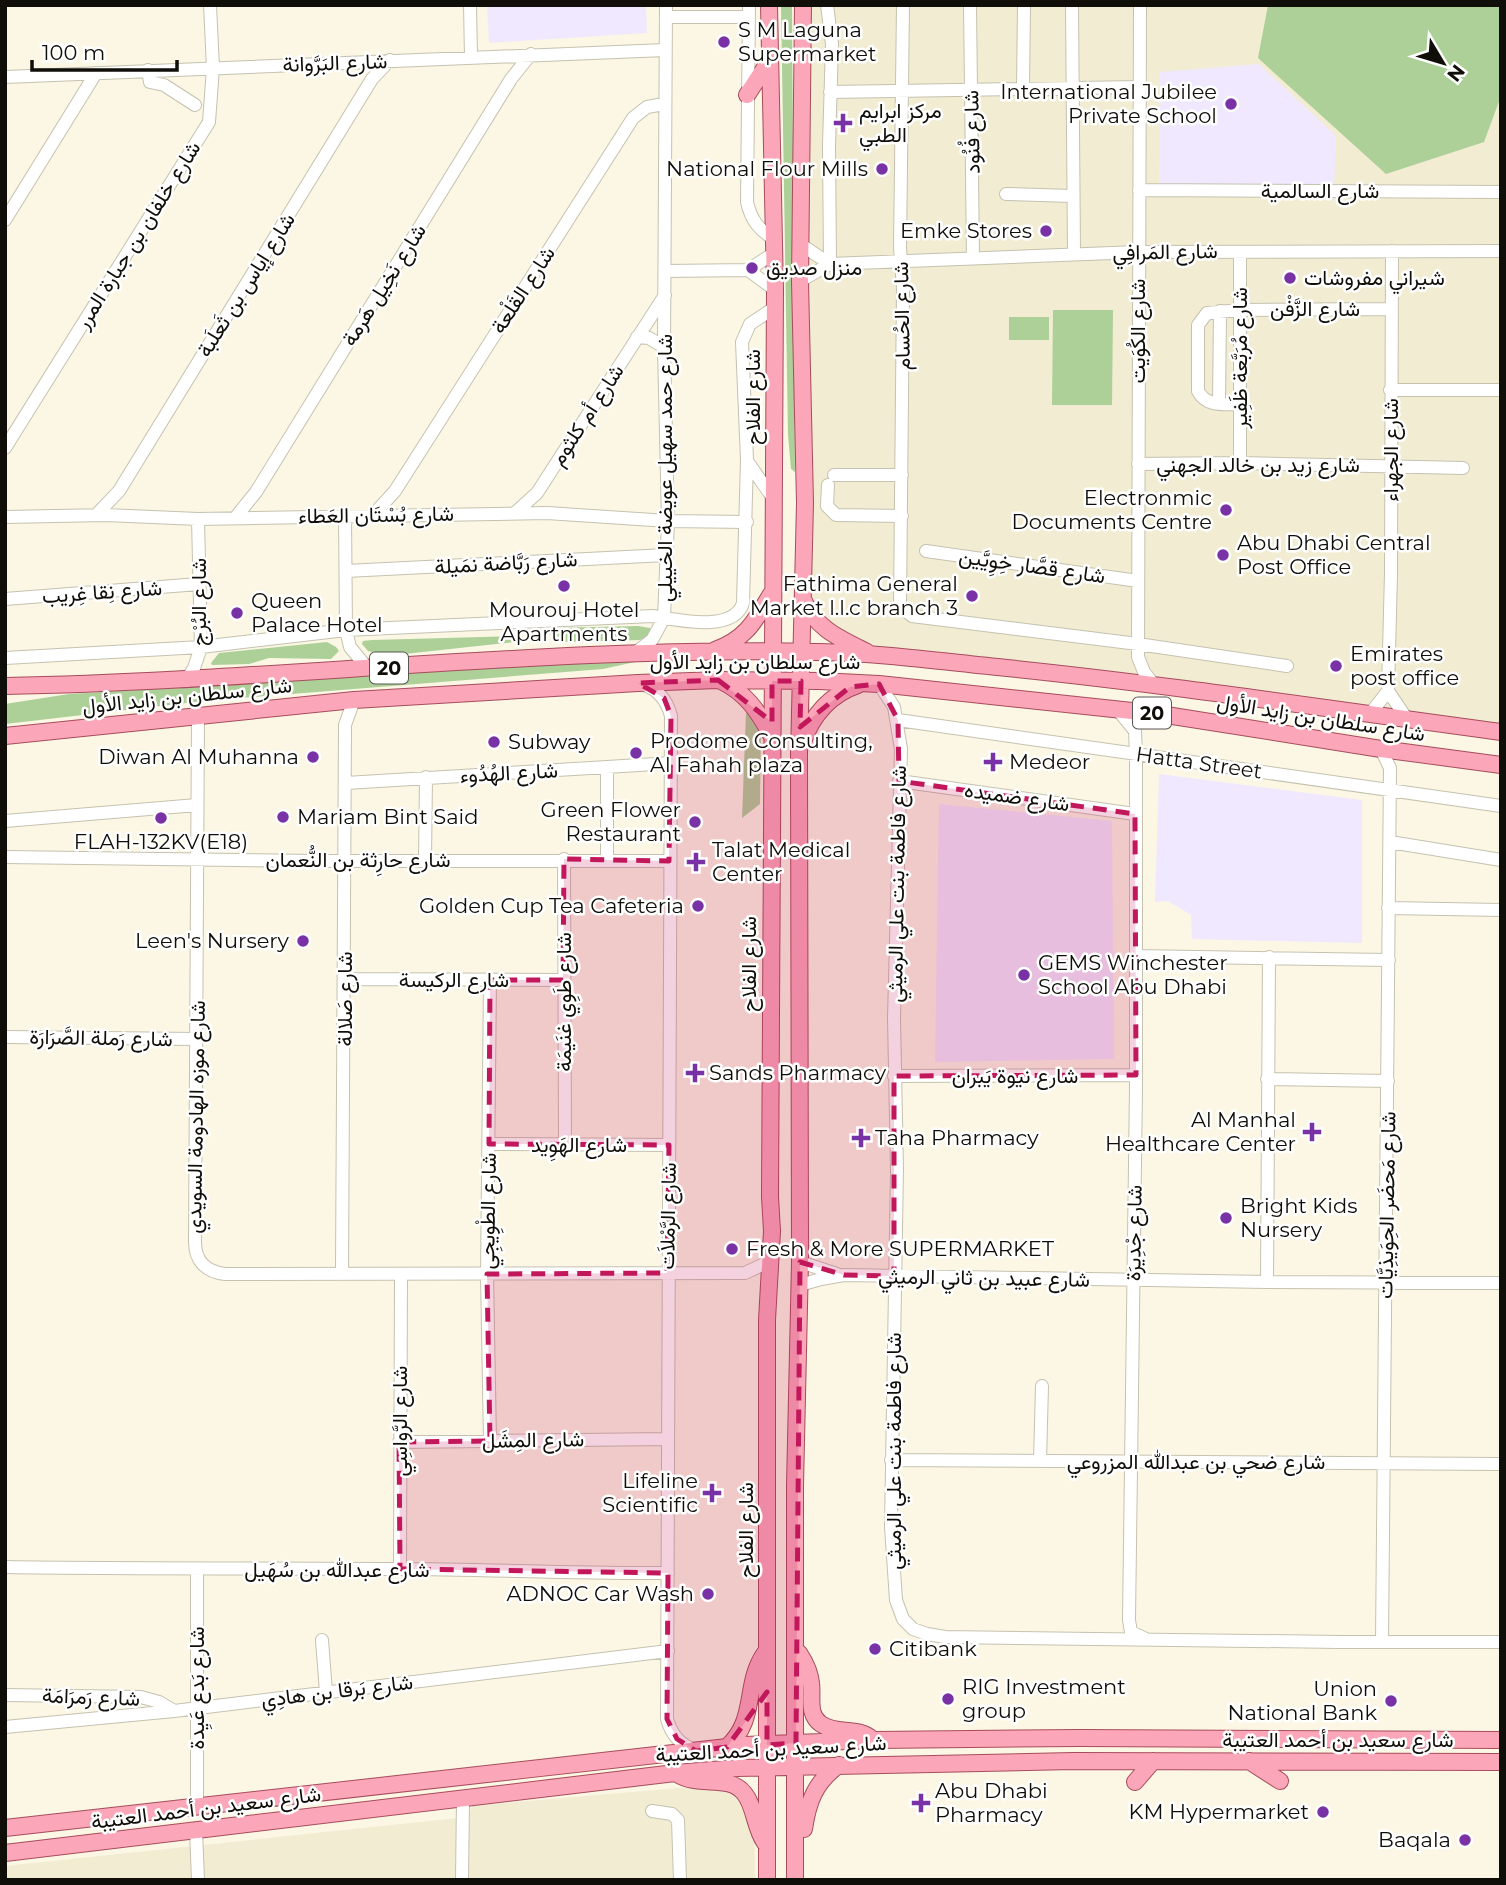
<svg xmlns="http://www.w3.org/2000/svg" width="1506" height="1885" font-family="Montserrat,Vazirmatn,sans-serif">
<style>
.built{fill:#f1ecd2}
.education{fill:#f0e8fe}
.green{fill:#adcf98}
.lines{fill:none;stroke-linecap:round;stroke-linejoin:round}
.minor-casing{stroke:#c5c2b0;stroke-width:14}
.major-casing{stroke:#a74c5d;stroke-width:18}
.minor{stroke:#fff;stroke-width:12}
.major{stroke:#fba7b9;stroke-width:16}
.marked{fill:#c2185b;fill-opacity:0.2;stroke:#c2185b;stroke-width:5;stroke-dasharray:14 9;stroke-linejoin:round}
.poi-dot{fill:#7932a6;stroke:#fff;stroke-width:2.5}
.labels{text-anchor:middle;stroke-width:5;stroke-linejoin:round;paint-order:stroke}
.shield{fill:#fff;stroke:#585652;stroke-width:2}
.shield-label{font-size:19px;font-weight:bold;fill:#100e08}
.poi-label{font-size:21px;fill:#100e08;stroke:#fff;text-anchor:start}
.street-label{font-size:21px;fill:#100e08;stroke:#fff}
</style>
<rect width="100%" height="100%" fill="#fbf7e4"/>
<path class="built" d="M807,5H1501V727L868,650L838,635L808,602Z
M701,1786L731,1788L754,1815L755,1880H5V1866L467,1817L472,1806Z"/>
<path class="education" d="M487,5H646L647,33L489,43Z
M1259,64L1336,136L1334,188L1159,184L1160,72Z
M1159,774L1362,800V943L1192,939L1191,915L1168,901L1155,902Z
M939,804L1112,821L1114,1059L935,1062Z"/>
<path class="green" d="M781,5H792L795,472L791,469L788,435Z
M1268,5H1501V96L1484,142L1386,174L1258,58Z
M1053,310H1113L1112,405H1052Z
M1009,317H1049V340H1009Z
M638,626L650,628V636L640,640L563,642L551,636L549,628Z
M515,636V642L386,656L368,651L362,644L363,641L372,640Z
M327,642L336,647L339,651L331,659L269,658L249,664L212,665L211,663L219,653Z
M625,660L635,662L603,669L204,701L5,724V704L69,694Z
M746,713L754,716L761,724L760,804L742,818Z"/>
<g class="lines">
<g class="minor-casing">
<path id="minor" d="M470,5L471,57
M749,5L747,202C751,220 759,230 774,239
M827,5L832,44L829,145L830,264
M903,5L900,247L903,288L900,606L912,616L1138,644L1287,666
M970,5L973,258
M1072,5L1074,254
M1140,5L1138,657L1144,672L1154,685
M666,17H749
M148,70L150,82L164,85L195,105
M5,77L665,50
M1023,88L1024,5
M830,92L1139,87
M1139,190L1501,192
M1006,194L1072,196
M5,220L96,73
M800,244L830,264
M1240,252V463
M748,270L775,290
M665,271L748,270L774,253
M800,281L830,264L1138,252L1501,251
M637,337L649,338L664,347
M1390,390H1501
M1219,403L1220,311
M1241,404C1224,404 1206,407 1198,391V325L1207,313L1240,310L1391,309
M5,448L209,122L213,68L210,5
M747,461L773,498
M1138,464L1240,463L1463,468
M834,475H902
M828,485L827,506L836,515L902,516
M515,513L537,493L665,295
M96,515L119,491L372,79L390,60
M345,515L346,630L350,647L368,669
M373,515L395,491L633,118L647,107L664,104
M5,517L106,515L198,519L547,513L668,521L747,522
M235,518L256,492L511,79L531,54
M926,551L1138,581
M346,571L666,555
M5,599L199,584
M636,652L652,640L664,618L668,521L664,347L666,5
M5,658L201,647L346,630L653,616C677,620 734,633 743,603L747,460L742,342L750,324L774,308
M186,681L194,668L201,647L198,519
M642,684C658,689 667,700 671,716L667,1719C672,1736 680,1744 696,1751
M879,684L894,707L901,749L894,1018L897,1170L891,1527L896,1600L903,1619L913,1629L927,1634L945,1637L1339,1642H1501
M1388,691L1407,719
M1117,709L1135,731L1136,755V1087L1129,1620L1131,1632L1144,1638
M1370,714L1388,691L1391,573L1392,251
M198,717L195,1242C195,1261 206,1272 225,1274L745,1273L771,1261
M898,720L1501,806
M1381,749L1390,768L1382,1642
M607,767V859
M899,781L1135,814
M346,783L672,763
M5,821L197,805
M1390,842L1501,860
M5,857L319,861H669
M564,859L565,1145
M425,860L426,777
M1388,908L1501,910
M1135,956L1389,960
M345,979L563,980
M5,1037L197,1039
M894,1076L1136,1075
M1267,1079L1388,1081
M489,1144L669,1145
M800,1262L837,1274
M342,1272L345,725L354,700
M1267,1282L1269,957
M800,1285L821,1279L844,1275L1267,1282L1501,1283
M490,1441L487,1274L490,980
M399,1442L667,1439
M891,1460L1501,1464
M1040,1461L1042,1386
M5,1567C136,1569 267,1568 397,1569C488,1569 578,1574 668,1573
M400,1569L401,1274
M322,1640L326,1692
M5,1695L141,1697L159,1702L174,1711
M5,1727L174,1711L668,1651
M197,1805V1570
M652,1811L672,1814L678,1820L680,1880
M196,1830L198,1880
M462,1880L463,1799"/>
</g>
<g class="major-casing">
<path id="major" d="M747,95L770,60
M803,599C816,629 839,638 867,652
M715,650C746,639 755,621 771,594
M721,681C746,693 758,711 771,735
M5,686C276,681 548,646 819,652C882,653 945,662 1007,668C1172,685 1336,710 1501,732
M5,736L354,700L638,683L718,680L819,681L879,684L1160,714L1381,749L1501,765
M803,742C812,715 831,694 858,685
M799,1653C805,1662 810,1672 811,1683C813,1698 807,1714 821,1724C837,1735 857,1726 872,1739
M727,1747C758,1719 743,1684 765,1653
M1249,1761L1280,1781
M677,1774C699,1788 729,1774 744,1793C755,1806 754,1827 765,1843
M1135,1782L1153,1761
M5,1828L745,1745L874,1740L1080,1738L1501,1740
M804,1829C808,1802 815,1782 839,1765
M5,1853L675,1773L737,1768L1073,1761L1501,1762
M767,1880V1320L772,1231L770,1197L775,290L769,5
M795,1880V1486L800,1262L799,754L805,503L800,281L803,5"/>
</g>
<use href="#minor" class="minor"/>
<use href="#major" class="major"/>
</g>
<path class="marked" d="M718,680L772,722V681H801L800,727L850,687L879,684L898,720L899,781L1135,814L1136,1075L894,1076V1276L844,1275L800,1262L796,1743L767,1745V1692L727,1747L696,1751L677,1739L667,1719L668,1573L400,1569L399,1442L490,1441L487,1274L667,1273L669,1145L489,1144L490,980H563L564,859L669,861L671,716L664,698L638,683Z"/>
<g class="poi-dot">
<circle cx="724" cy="42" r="7"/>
<circle cx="1231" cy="104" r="7"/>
<path d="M839.5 112.5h7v7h7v7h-7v7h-7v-7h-7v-7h7z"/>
<circle cx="882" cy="169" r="7"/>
<circle cx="1046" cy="231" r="7"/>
<circle cx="752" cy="268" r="7"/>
<circle cx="1290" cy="278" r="7"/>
<circle cx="1226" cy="510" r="7"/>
<circle cx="1223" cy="555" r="7"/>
<circle cx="564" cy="586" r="7"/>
<circle cx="972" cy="596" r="7"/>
<circle cx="237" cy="613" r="7"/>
<circle cx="1336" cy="666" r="7"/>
<circle cx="494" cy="742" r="7"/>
<circle cx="636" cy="753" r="7"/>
<circle cx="313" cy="757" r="7"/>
<path d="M989.5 751.5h7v7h7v7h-7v7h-7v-7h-7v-7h7z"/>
<circle cx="283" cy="817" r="7"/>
<circle cx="161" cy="818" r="7"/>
<circle cx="695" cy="822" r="7"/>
<path d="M692.5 851.5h7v7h7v7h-7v7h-7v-7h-7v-7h7z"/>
<circle cx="698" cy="906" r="7"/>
<circle cx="303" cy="941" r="7"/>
<circle cx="1024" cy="975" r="7"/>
<path d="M691.5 1062.5h7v7h7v7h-7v7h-7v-7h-7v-7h7z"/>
<path d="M1308.5 1121.5h7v7h7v7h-7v7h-7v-7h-7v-7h7z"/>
<path d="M857.5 1127.5h7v7h7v7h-7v7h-7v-7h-7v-7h7z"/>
<circle cx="1226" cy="1218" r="7"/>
<circle cx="732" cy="1249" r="7"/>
<path d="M708.5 1482.5h7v7h7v7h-7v7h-7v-7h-7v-7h7z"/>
<circle cx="708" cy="1594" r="7"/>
<circle cx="875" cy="1649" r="7"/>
<circle cx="948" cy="1699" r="7"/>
<circle cx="1391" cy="1701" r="7"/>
<path d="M917.5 1792.5h7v7h7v7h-7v7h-7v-7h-7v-7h7z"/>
<circle cx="1323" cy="1812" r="7"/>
<circle cx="1465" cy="1840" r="7"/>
</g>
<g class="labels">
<g class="shield">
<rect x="370" y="652.5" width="38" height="31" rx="5"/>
<rect x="1133" y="697.5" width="38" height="31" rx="5"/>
</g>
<g class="shield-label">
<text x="389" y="675">20</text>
<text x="1152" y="720">20</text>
</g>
<g class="poi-label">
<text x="738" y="37">S M Laguna<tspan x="738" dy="24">Supermarket</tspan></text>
<text x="1217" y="99" text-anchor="end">International Jubilee<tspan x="1217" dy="24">Private School</tspan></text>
<text x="859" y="118">مركز ابرايم<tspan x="859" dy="24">الطبي</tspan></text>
<text x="868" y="176" text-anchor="end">National Flour Mills</text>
<text x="1032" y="238" text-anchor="end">Emke Stores</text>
<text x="766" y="275">منزل صديق</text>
<text x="1304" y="285">شيراني مفروشات</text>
<text x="1212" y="505" text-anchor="end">Electronmic<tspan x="1212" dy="24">Documents Centre</tspan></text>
<text x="1237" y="550">Abu Dhabi Central<tspan x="1237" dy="24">Post Office</tspan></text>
<text x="958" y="591" text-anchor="end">Fathima General<tspan x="958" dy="24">Market l.l.c branch 3</tspan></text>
<text x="251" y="608">Queen<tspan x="251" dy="24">Palace Hotel</tspan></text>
<text x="564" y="617" text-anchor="middle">Mourouj Hotel<tspan x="564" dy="24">Apartments</tspan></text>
<text x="1350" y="661">Emirates<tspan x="1350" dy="24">post office</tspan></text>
<text x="650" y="748">Prodome Consulting,<tspan x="650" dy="24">Al Fahah plaza</tspan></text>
<text x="508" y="749">Subway</text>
<text x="299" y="764" text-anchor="end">Diwan Al Muhanna</text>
<text x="1009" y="769">Medeor</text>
<text x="681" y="817" text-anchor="end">Green Flower<tspan x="681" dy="24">Restaurant</tspan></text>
<text x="297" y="824">Mariam Bint Said</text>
<text x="161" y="849" text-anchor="middle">FLAH-132KV(E18)</text>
<text x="712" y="857">Talat Medical<tspan x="712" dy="24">Center</tspan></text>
<text x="684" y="913" text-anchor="end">Golden Cup Tea Cafeteria</text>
<text x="289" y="948" text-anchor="end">Leen's Nursery</text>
<text x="1038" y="970">GEMS Winchester<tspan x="1038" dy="24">School Abu Dhabi</tspan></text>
<text x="709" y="1080">Sands Pharmacy</text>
<text x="1296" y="1127" text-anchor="end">Al Manhal<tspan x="1296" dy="24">Healthcare Center</tspan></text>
<text x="875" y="1145">Taha Pharmacy</text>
<text x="1240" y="1213">Bright Kids<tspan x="1240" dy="24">Nursery</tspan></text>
<text x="746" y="1256">Fresh &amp; More SUPERMARKET</text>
<text x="698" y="1488" text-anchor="end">Lifeline<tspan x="698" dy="24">Scientific</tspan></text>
<text x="694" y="1601" text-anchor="end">ADNOC Car Wash</text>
<text x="889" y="1656">Citibank</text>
<text x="962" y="1694">RIG Investment<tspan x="962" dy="24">group</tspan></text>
<text x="1377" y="1696" text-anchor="end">Union<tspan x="1377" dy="24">National Bank</tspan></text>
<text x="935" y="1798">Abu Dhabi<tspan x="935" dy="24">Pharmacy</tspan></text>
<text x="1309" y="1819" text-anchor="end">KM Hypermarket</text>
<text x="1451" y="1847" text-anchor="end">Baqala</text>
</g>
<g class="street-label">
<text transform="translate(335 63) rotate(-2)" y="7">شارع البَرَّوانة</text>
<text transform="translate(972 132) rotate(-91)" y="7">شارع فُنُود</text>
<text x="1320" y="198">شارع السالمية</text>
<text transform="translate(138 235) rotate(-58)" y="7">شارع خلفان بن جبارة المرر</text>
<text transform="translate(1165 252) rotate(-1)" y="7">شارع المَرافِي</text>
<text transform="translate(246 285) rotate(-58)" y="7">شارع إياس بن ثَعلَبة</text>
<text transform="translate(384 285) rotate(-58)" y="7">شارع نَخِيل هَرمة</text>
<text transform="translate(523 290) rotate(-57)" y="7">شارع القَلْعة</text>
<text x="1315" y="316">شارع الزَّفْن</text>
<text transform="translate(902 316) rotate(-91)" y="7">شارع الحُسام</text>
<text transform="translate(1138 331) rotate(-90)" y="7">شارع الكُوَيت</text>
<text transform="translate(1240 358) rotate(-90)" y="7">شارع مُرَبَّعة ظَفِير</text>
<text transform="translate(753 397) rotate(-90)" y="7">شارع الفلاح</text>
<text transform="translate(587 415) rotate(-57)" y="7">شارع أم كلثوم</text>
<text transform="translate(1391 450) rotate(-90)" y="7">شارع الجهراء</text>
<text x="1258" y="472">شارع زيد بن خالد الجهني</text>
<text transform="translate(665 468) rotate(-90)" y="7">شارع حمد سهيل عويضة الخييلي</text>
<text transform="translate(376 515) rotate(-1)" y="7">شارع بُسْتَان العَطاء</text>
<text transform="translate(506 563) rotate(-3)" y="7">شارع رَبَّاضة نمَيلة</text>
<text transform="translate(1032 566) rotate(8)" y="7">شارع قصَّار خِوِيَّين</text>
<text transform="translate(102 592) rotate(-4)" y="7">شارع نِقا غِريب</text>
<text transform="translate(199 602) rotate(-90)" y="7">شارع البُرْج</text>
<text x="755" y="669">شارع سلطان بن زايد الأول</text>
<text transform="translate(187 696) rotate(-6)" y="7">شارع سلطان بن زايد الأول</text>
<text transform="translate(1321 718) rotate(9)" y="7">شارع سلطان بن زايد الأول</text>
<text transform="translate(1199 763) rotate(8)" y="7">Hatta Street</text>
<text transform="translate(509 773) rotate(-3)" y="7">شارع الهُدُوء</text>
<text transform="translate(1017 797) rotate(8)" y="7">شارع ضميده</text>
<text x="358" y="867">شارع حارِثة بن النُّعمان</text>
<text transform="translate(897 884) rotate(-89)" y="7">شارع فاطمة بنت علي الرميثي</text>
<text transform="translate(749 964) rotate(-90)" y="7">شارع الفلاح</text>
<text x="454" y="987">شارع الركيسة</text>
<text transform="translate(345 999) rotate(-90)" y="7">شارع صَلالة</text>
<text transform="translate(564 1002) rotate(-90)" y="7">شارع طَوِي غنَيمَة</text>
<text transform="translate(101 1038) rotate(1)" y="7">شارع رَملة الصَّرَارَة</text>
<text x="1015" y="1083">شارع نيوة يَبران</text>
<text transform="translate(196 1117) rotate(-89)" y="7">شارع موزه الهادومة السويدي</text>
<text x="579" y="1152">شارع الهَوِيد</text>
<text transform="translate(1387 1205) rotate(-89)" y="7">شارع مَحضَر الحِوَيذِيَّات</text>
<text transform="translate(488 1211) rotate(-89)" y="7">شارع الطْوِيجِي</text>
<text transform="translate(668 1216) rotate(-89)" y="7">شارع الرَّمْلاَت</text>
<text transform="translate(1134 1233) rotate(-89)" y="7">شارع جْدِيرَة</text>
<text transform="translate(984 1278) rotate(1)" y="7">شارع عبيد بن ثاني الرميثي</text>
<text transform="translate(400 1421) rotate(-90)" y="7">شارع الرَّواسِي</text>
<text transform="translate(533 1440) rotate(-1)" y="7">شارع المِشَل</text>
<text transform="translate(894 1451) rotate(-90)" y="7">شارع فاطمة بنت علي الرميثي</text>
<text x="1196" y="1469">شارع ضحي بن عبدالله المزروعي</text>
<text transform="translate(746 1530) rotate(-90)" y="7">شارع الفلاح</text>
<text x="337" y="1577">شارع عبدالله بن سُهَيل</text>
<text transform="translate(197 1688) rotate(-90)" y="7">شارع بَدع عَيِدة</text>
<text transform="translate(337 1691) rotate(-7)" y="7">شارع بَرقا بن هادِي</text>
<text transform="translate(91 1697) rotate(2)" y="7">شارع رَمرَامَة</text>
<text x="1338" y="1747">شارع سعيد بن أحمد العتيبة</text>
<text transform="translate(771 1749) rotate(-3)" y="7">شارع سعيد بن أحمد العتيبة</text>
<text transform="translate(206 1808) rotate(-7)" y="7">شارع سعيد بن أحمد العتيبة</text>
</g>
</g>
<rect width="1506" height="1885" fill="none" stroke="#100e08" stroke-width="14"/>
<g transform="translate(1443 63) rotate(128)" stroke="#ffffff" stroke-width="5" paint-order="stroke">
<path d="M0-5L12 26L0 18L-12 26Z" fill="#100e08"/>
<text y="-10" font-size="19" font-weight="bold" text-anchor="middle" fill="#100e08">N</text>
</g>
<path d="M32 60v10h145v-10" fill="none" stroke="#100e08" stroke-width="3.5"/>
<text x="42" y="60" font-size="21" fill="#100e08" stroke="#ffffff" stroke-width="5" paint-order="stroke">100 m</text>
</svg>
